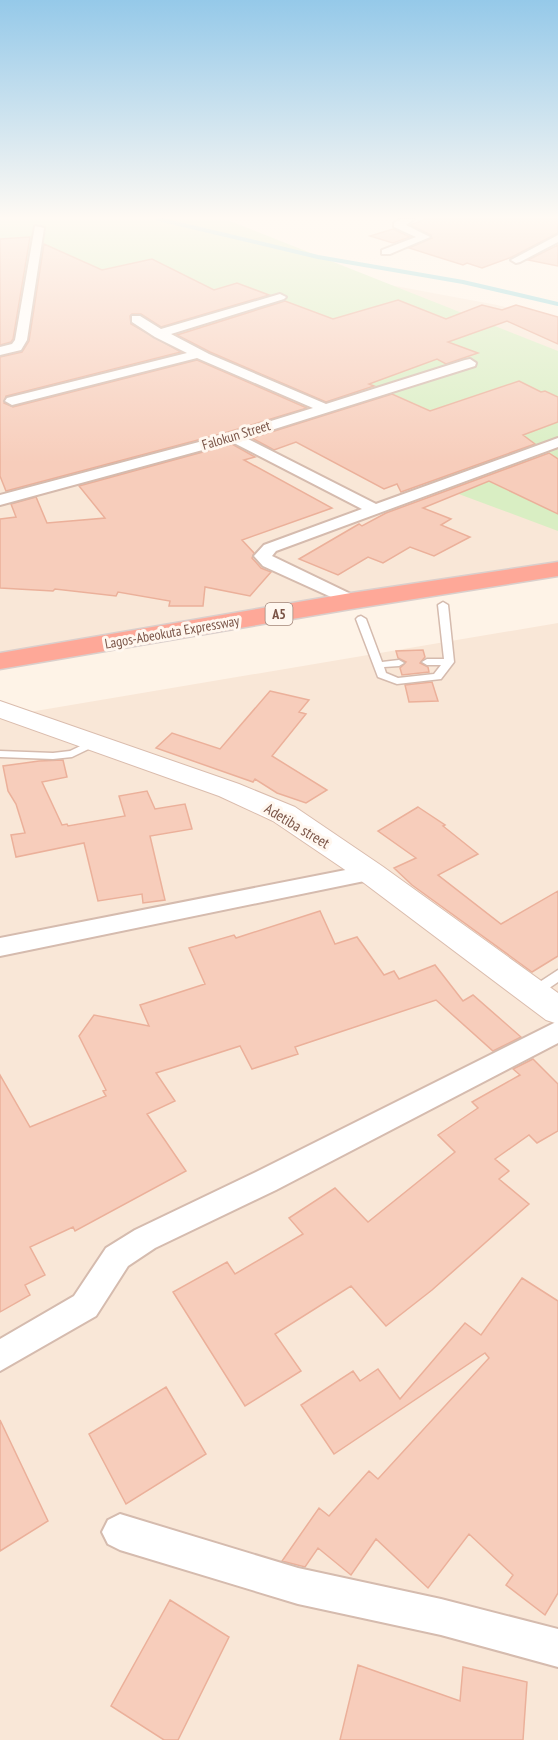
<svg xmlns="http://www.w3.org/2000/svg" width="558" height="1740" font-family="'PT Sans Narrow',sans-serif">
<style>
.residential{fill:#f9e7d7}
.green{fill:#d9eec3}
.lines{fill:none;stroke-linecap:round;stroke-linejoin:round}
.stream{stroke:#9ddade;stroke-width:4}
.building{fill:#f7cdbb;stroke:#ebb09a;stroke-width:1.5}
.lane-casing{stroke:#d5bbae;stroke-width:3}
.street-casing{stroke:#d5bbae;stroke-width:4}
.secondary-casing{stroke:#dabcad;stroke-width:2}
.highway-casing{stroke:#dacfcc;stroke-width:3}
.lane{fill:#fff;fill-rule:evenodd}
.street{fill:#fff;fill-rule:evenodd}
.secondary{fill:#fff;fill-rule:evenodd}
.highway{fill:#fea898;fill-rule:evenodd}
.labels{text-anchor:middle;stroke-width:6;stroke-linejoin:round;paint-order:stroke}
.far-street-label{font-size:14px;fill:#7b5548;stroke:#fff7ef}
.shield{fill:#fff7ef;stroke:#a3867a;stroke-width:1.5}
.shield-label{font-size:14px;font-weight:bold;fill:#7b5548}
.street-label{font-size:15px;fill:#7b5548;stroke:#fff7ef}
</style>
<rect width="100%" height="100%" fill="#fef3e7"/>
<path class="residential" d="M0,219L347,277L497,305L558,320V566L0,659Z
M558,623V1740H0V717Z"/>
<path class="green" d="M0,219H225L558,351V531L0,323Z"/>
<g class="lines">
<path class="stream" d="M158,219L318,257L463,282L558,304"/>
</g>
<path class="building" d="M425,219H558V233L512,257L482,268L467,263L463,265L409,248L432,238L431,235L410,225Z
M393,229L410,237L393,243L370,236Z
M30,237L13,339L11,342L0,345V239Z
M44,244L102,270L152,259L214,290L237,283L269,295L161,327L141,314H132L130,316L131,324L181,352L6,396L4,403L13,407L197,360L307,408L228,432L6,491L0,476V357L22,352L29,341Z
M558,245V266L528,260Z
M398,300L446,319L482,305L502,310L516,305L558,317V344L507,321L448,342L478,353L446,364L437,359L369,384L374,386L326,402L210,352L177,335L285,301L333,319Z
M519,381L541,392L545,391L558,397V422L523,435L535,444L401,492L397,484L384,489L296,442L274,450L252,438L392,394L430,411Z
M232,444L255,457L244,460L332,508L242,540L254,553L252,558L261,568L271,572L250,596L205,587L203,606H169L170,601L118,592L116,596L55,589L53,591L0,588V519L16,517L11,504L36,497L47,523L105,518L79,486Z
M549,453L558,459V514L489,481L423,508L451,519L441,525L470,537L434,556L410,547L383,563L368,557L338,575L299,559L359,524L362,526L386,513Z
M423,650L425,657L420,663L428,667L429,672L402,675L400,668L406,662L398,658L396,651Z
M432,682L438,701L409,702L405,685Z
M270,691L309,700L299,712L306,714L272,756L327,790L306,803L277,793L255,779L253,782L156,748L172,733L220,749Z
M63,760L67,777L42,782L62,825L67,824L68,826L125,816L119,796L147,791L155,809L185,804L192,829L150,836L165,900L143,903L142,894L98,901L84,843L16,857L11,835L25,833L16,804L8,791L3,766L39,761Z
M418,807L445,825L443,826L478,854L438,875L501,924L558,891V956L532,972L412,885L394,868L416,858L378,831Z
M320,911L335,944L357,937L384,975L394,971L399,979L435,965L463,1001L473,995L521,1037L493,1051L436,1000L295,1047L298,1054L252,1069L240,1046L156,1073L175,1101L147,1114L186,1171L75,1231L73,1227L30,1247L45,1275L25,1285L30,1295L0,1312V1075L30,1127L106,1096L103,1091L106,1090L79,1036L94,1015L149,1026L140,1005L205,984L189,948L234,935L236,938Z
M533,1059L558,1084V1131L537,1143L529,1135L495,1159L509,1171L499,1179L529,1204L432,1290L386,1326L351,1286L275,1334L301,1371L245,1406L173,1292L227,1262L235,1274L303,1234L289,1218L335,1188L368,1222L455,1152L438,1135L478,1108L472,1102L520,1075L513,1069Z
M522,1278L558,1301V1593L545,1615L506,1585L513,1575L469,1534L428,1588L376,1539L351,1575L318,1548L305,1567L282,1561L319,1508L329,1516L369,1471L378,1479L489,1358L485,1353L334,1454L301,1405L353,1371L360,1381L378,1369L400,1399L465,1323L481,1335Z
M166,1387L206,1454L126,1504L89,1434Z
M0,1420L48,1521L0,1551Z
M170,1600L229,1637L178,1740H164L111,1706Z
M358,1665L460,1701L463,1667L527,1682L523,1740H340Z"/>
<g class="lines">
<g class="lane-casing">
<path id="lane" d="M443,602L448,605L454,662L441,679L397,684L378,677L356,619L358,617L361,616L366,619L382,662L399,660L404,663L399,666L384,667L386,673L398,678L434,674L441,665H427L422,662L427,659H444L438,605Z
M97,738L102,741L101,743L72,757L53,759L0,757V751L53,753L70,751Z
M558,970V982L539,995H529L527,992L529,989Z"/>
</g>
<g class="street-casing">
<path id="street" d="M401,219H414L406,225L430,237L390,254H382V250L416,237L394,227V223Z
M35,226L44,228L27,340L21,350L0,355V347L12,344L15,340Z
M558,235V242L520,262L516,263L511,260Z
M280,294L286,297L284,299L171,334L209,354L326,404L465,360L470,359L476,363L475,366L246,438L376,504L558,438V447L276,551L272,556L357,597L360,601L357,605L351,606L263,566L254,556L264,545L362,509L232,442L0,505V495L229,434L313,408L197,358L12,405L5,401L7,398L187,353L155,337L132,322V316H140L161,329Z
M371,865L379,868L382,873L379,878L0,956V938Z
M558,1021V1043L276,1190L155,1248L128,1266L96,1316L0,1371V1339L74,1296L106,1248L135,1230L256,1172Z
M120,1514L298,1568L441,1599L558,1629V1667L441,1635L298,1604L120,1550L108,1544L102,1532L108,1520Z"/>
</g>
<g class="secondary-casing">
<path id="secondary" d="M0,701L239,784L295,807L382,866L558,993V1024L546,1020L360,880L273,821L219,796L0,718Z"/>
</g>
<g class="highway-casing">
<path id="highway" d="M558,562V576L351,609L0,669V653L351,593Z"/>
</g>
<use href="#lane" class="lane"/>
<use href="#street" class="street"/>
<use href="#secondary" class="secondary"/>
<use href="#highway" class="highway"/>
</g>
<linearGradient id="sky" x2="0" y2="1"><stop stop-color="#95c9e9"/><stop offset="0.47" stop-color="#fffaf4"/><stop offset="1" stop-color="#fffaf4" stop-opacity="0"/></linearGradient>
<rect width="558" height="463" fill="url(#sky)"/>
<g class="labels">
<g class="far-street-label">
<text transform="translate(236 435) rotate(-17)" y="5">Falokun Street</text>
<text transform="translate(172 632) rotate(-10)" y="5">Lagos-Abeokuta Expressway</text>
</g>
<rect class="shield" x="265.5" y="603" width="27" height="22" rx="4.5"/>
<g class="shield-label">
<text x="279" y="619">A5</text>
</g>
<g class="street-label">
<text transform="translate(297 826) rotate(31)" y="5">Adetiba street</text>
</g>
</g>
</svg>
